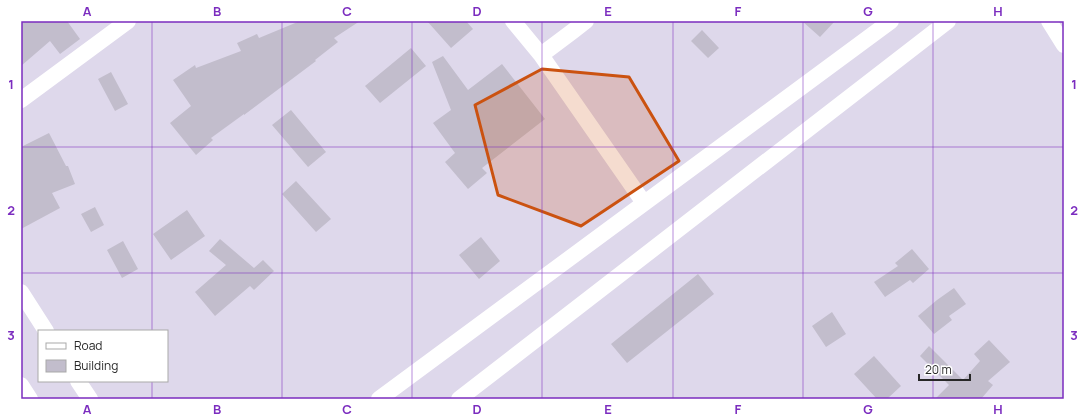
<svg xmlns="http://www.w3.org/2000/svg" width="1085" height="420" font-family="Manrope,sans-serif">
<style>
.building{fill:#c2bdcc}
.lines{fill:none;stroke-linecap:round;stroke-linejoin:round}
.minor{stroke:#fff;stroke-width:16}
.marked{fill:#cb5210;fill-opacity:0.2;stroke:#cb5210;stroke-width:3;stroke-linejoin:round}
.grid{fill:none;stroke:#7b2cbf;stroke-width:1;stroke-opacity:0.55}
.neatline{fill:none;stroke:#7b2cbf;stroke-width:1.5}
.grid-label{font-size:13px;text-anchor:middle;font-weight:bold;fill:#7b2cbf}
</style>
<rect width="100%" height="100%" fill="#ded8eb"/>
<path class="building" d="M21,21H67L80,39L60,54L50,41L21,66Z
M300,21H360L334,38L338,42L315,60L316,61L244,115V114L211,138L213,140L196,155L170,123L191,106L173,80L195,65L196,68L241,51L237,43L257,34L259,38Z
M427,21H466L473,29L451,48Z
M802,21H835L820,37Z
M702,30L719,48L708,58L691,41Z
M411,48L426,66L380,103L365,86Z
M443,56L468,90L502,64L545,119L482,168L487,173L468,189L445,162L455,153L433,123L451,110L432,62Z
M111,72L128,104L115,111L98,79Z
M291,110L326,152L308,167L272,125Z
M49,133L66,166H68L75,184L52,193L60,208L21,229V147Z
M296,181L331,219L316,232L282,194Z
M95,207L104,225L91,232L81,214Z
M187,210L205,236L171,260L153,234Z
M481,237L500,261L479,279L459,255Z
M220,239L254,268L263,260L274,271L254,290L250,286L215,316L195,292L226,265L209,251Z
M123,241L138,269L122,278L107,250Z
M912,249L929,269L913,283L910,280L885,297L874,282L898,266L895,263Z
M698,274L714,294L627,363L611,344Z
M954,288L966,304L949,316L952,320L934,334L918,316L937,300Z
M832,312L846,334L826,347L812,326Z
M989,340L1010,362L988,381L993,385L981,399H935L949,385L920,356L929,346L963,380L980,361L974,354Z
M874,356L901,386L887,399H877L854,374Z"/>
<g class="lines">
<path class="minor" d="M513,21L541,55L573,31L586,21
M1049,21L1064,45
M541,55L644,203
M21,100L128,21
M21,292L46,331
M78,381L90,399
M21,385L30,399
M379,399L891,21
M459,399L948,21"/>
</g>
<path class="marked" d="M542,69L629,77L679,161L581,226L498,195L475,105Z"/>
<path class="grid" d="M152,21V331M282,21V399M412,21V399M542,21V399M673,21V399M803,21V399M933,21V399M21,147H1064M21,273H1064M152,381V399"/>
<rect width="1085" height="420" fill="none" stroke="#ffffff" stroke-width="44"/>
<rect x="38" y="330" width="130" height="52" fill="#ffffff" stroke="#a9a9a9"/>
<rect x="46" y="343" width="20" height="6" fill="#ffffff" stroke="#a9a9a9"/>
<text x="74" y="350" font-size="12" fill="#272727">Road</text>
<rect x="46" y="360" width="20" height="12" fill="#c2bdcc" stroke="#a9a9a9"/>
<text x="74" y="370" font-size="12" fill="#272727">Building</text>
<path d="M919 374v6h51v-6" fill="none" stroke="#272727" stroke-width="2"/>
<text x="925" y="374" font-size="12" fill="#272727" stroke="#ffffff" stroke-width="3" paint-order="stroke">20 m</text>
<rect x="22" y="22" width="1041" height="376" class="neatline"/>
<g class="grid-label">
<text x="87" y="16">A</text>
<text x="217" y="16">B</text>
<text x="347" y="16">C</text>
<text x="477" y="16">D</text>
<text x="608" y="16">E</text>
<text x="738" y="16">F</text>
<text x="868" y="16">G</text>
<text x="998" y="16">H</text>
<text x="11" y="89">1</text>
<text x="1074" y="89">1</text>
<text x="11" y="215">2</text>
<text x="1074" y="215">2</text>
<text x="11" y="340">3</text>
<text x="1074" y="340">3</text>
<text x="87" y="414">A</text>
<text x="217" y="414">B</text>
<text x="347" y="414">C</text>
<text x="477" y="414">D</text>
<text x="608" y="414">E</text>
<text x="738" y="414">F</text>
<text x="868" y="414">G</text>
<text x="998" y="414">H</text>
</g>
</svg>
